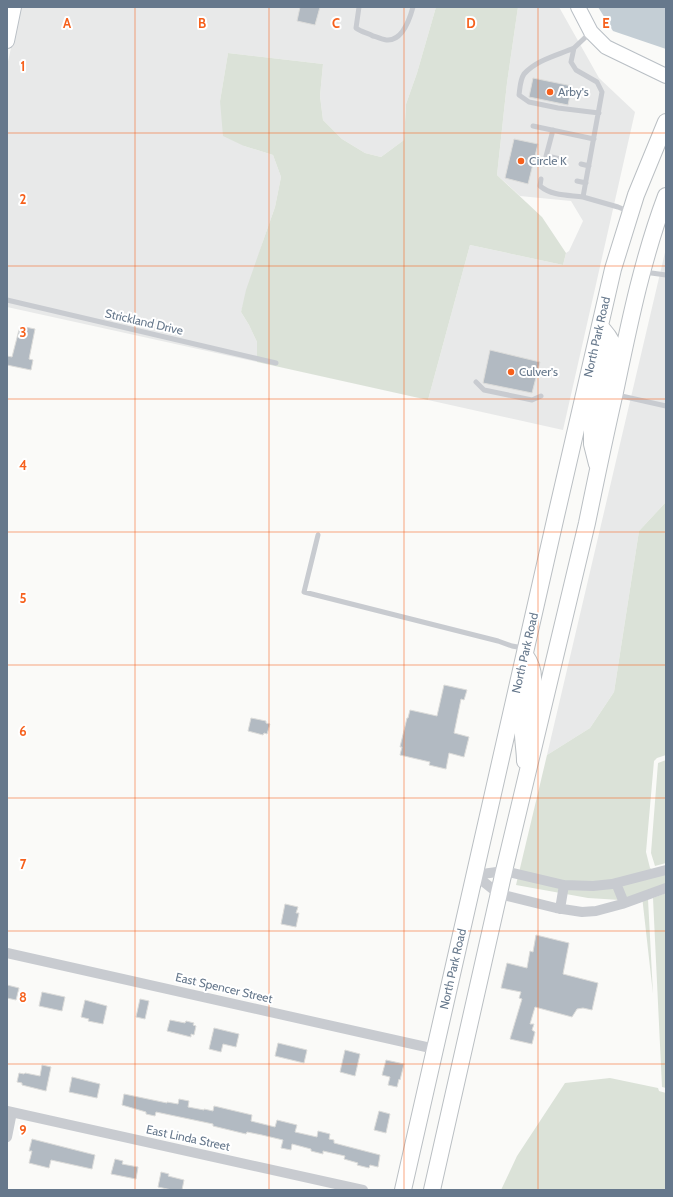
<svg xmlns="http://www.w3.org/2000/svg" width="673" height="1197" font-family="Cabin,sans-serif">
<style>
.built{fill:#e8e9e9}
.green{fill:#dbe2d8}
.water{fill:#c4ced5}
.building{fill:#b2bac2;stroke:#dcdcda}
.lines{fill:none;stroke-linecap:round;stroke-linejoin:round}
.secondary-casing{stroke:#b9bfc5;stroke-width:16}
.primary-casing{stroke:#babfc3;stroke-width:18}
.lane{stroke:#c8cbd0;stroke-width:5}
.street{stroke:#c8cbd0;stroke-width:10}
.secondary{stroke:#fff;stroke-width:14}
.primary{stroke:#fff;stroke-width:16}
.grid{fill:none;stroke:#f6601c;stroke-width:1;stroke-opacity:0.55}
.poi-dot{fill:#f6601c;stroke:#fff;stroke-width:1.5}
.labels{text-anchor:middle;stroke-width:4;stroke-linejoin:round;paint-order:stroke}
.poi-label{font-size:12px;fill:#66788c;stroke:#fff;text-anchor:start}
.street-label{font-size:12px;fill:#66788c;stroke:#fff}
.grid-label{font-size:13px;text-anchor:middle;font-weight:bold;fill:#f6601c;stroke:#fff;stroke-width:4;stroke-linejoin:round;paint-order:stroke}
</style>
<rect width="100%" height="100%" fill="#fafaf8"/>
<path class="built" d="M20,7H436L417,73L406,104L404,140L381,157L365,153L342,139L323,120L320,96L323,64L228,53L220,101L244,146L273,155L281,177L275,207L263,241L241,312L249,325L257,342V362L7,307V66Z
M518,7H559L599,78L635,112L563,430L428,400L470,245L563,265L566,253L569,251L583,221L571,201L520,196L497,175L507,83Z
M666,248V502L639,531L614,692L590,728L547,755Z"/>
<path class="green" d="M436,7H518L507,83L497,175L542,217L566,253L563,265L470,245L428,400L257,362V342L249,325L241,312L246,290L263,241L275,207L281,177L273,155L244,146L223,136L220,101L228,53L323,64L320,96L323,120L342,139L365,153L381,157L404,140L406,104L417,73Z
M666,502V755L657,758L654,761L646,852L650,868L653,870L666,868V888L648,899L653,994L642,896L620,900L588,898L516,885L547,755L590,728L614,692L639,531Z
M666,760V863L655,866L651,853L658,763Z
M666,893V1088L662,1087L653,898Z
M610,1078L658,1088L659,1091L666,1093V1190H501L517,1156L565,1083Z"/>
<path class="water" d="M598,7H666V49L613,31Z"/>
<path class="building" d="M300,7H320L315,25L297,21Z
M533,78L572,86L568,105L529,97Z
M514,139L538,144L528,184L505,178Z
M20,326L35,329L29,359L33,360L31,370L7,365V356L12,357Z
M490,350L540,362L532,393L483,383Z
M444,685L467,690L464,700L461,699L454,733L469,737L464,757L449,753L446,769L429,765L430,762L400,755L402,747H400L407,718H408L410,710L437,716Z
M251,718L266,721V723L270,724L267,734L264,733L263,735L248,731Z
M285,904L298,907L296,913H299L296,927L281,924Z
M536,935L569,943L563,974L598,983L592,1010L583,1008L577,1009L572,1017L535,1007L530,1024H534L532,1030L535,1032L532,1044L510,1039L522,999L519,998L521,992L501,988L507,963L527,968L530,951L533,952Z
M7,985L19,988L16,1000L7,998Z
M42,992L65,997L62,1011L39,1006Z
M140,999L149,1001L145,1019L136,1017Z
M85,1000L107,1006L103,1024L88,1021L89,1019L81,1017Z
M170,1020L185,1023L186,1021L194,1023L193,1025L196,1026L194,1035L191,1034V1037L167,1031Z
M214,1028L239,1034L236,1047L223,1044L221,1052L209,1049Z
M278,1043L307,1050L304,1063L275,1056Z
M345,1050L360,1054L355,1076L340,1072Z
M386,1060L404,1064L400,1080L399,1079L397,1087L388,1085L390,1077L382,1075Z
M42,1065L51,1067L46,1091L22,1085V1083L17,1082L19,1073L24,1074L25,1073L40,1076Z
M72,1077L100,1084L97,1098L69,1092Z
M124,1094L167,1103V1102L178,1104L179,1099L189,1101L188,1107L204,1110V1109L213,1111L214,1106L252,1115L251,1121L275,1127L277,1120L297,1125L295,1132L317,1137L318,1131L330,1134L329,1139L334,1140V1143L380,1155L378,1167L370,1165L369,1168L357,1165L358,1163L344,1159L345,1156L323,1151V1154L311,1151V1149L292,1144L291,1150L281,1148L283,1140L262,1135L247,1132L246,1134L213,1126V1124L156,1112L155,1116L146,1114V1112L122,1105Z
M379,1111L390,1114L386,1133L374,1130Z
M32,1139L95,1155L92,1169L51,1160L49,1168L29,1163L32,1151H29Z
M115,1159L123,1161L122,1164L138,1167L136,1179L111,1174Z
M161,1172L169,1174L168,1176L184,1180L182,1190H172L158,1187Z"/>
<g class="lines">
<g class="secondary-casing">
<path id="secondary" d="M578,7L591,32L606,47L666,76
M7,41L14,7"/>
</g>
<g class="primary-casing">
<path id="primary" d="M597,464L592,444V424L611,341L608,336L600,326
M525,655C543,680 526,700 523,726C522,737 525,750 525,761
M403,1190L556,516L613,269L636,195L666,122
M432,1190L504,871L587,523C596,479 605,436 615,392C629,325 642,260 666,196"/>
</g>
<path class="lane" d="M359,7L356,28C361,32 368,33 373,36C378,37 383,40 388,40C403,40 410,18 413,7
M591,32L574,48L571,62L576,70L597,82L602,92L583,197L618,207L628,211
M574,48C558,55 536,60 524,74C520,80 520,88 519,95L529,102L558,108L599,113
M533,126L594,139
M547,156L560,159
M544,164L553,130
M581,164L589,166
M541,179L540,186C552,196 568,195 583,197
M577,181L586,183
M644,272L666,275
M7,300L276,363
M476,382L484,390L532,400L541,396
M617,395L666,406
M318,535L304,592L498,641L512,646L523,648"/>
<path class="street" d="M475,875L499,894L556,908L582,912L596,911L622,904L666,888
M475,875L504,871L564,885L593,886L612,884L666,870
M616,883L624,903
M560,909L564,885
M7,953L435,1049
M7,1111L363,1190
M7,1137L12,1112"/>
<use href="#secondary" class="secondary"/>
<use href="#primary" class="primary"/>
</g>
<path class="grid" d="M135,7V1190M269,7V1190M404,7V1190M538,7V1190M7,133H666M7,266H666M7,399H666M7,532H666M7,665H666M7,798H666M7,931H666M7,1064H666"/>
<g class="poi-dot">
<circle cx="550" cy="92" r="4"/>
<circle cx="521" cy="161" r="4"/>
<circle cx="511" cy="372" r="4"/>
</g>
<g class="labels">
<g class="poi-label">
<text x="558" y="96">Arby's</text>
<text x="529" y="165">Circle K</text>
<text x="519" y="376">Culver's</text>
</g>
<g class="street-label">
<text transform="translate(144 322) rotate(13)" y="4">Strickland Drive</text>
<text transform="translate(597 337) rotate(-77)" y="4">North Park Road</text>
<text transform="translate(525 653) rotate(-77)" y="4">North Park Road</text>
<text transform="translate(453 969) rotate(-77)" y="4">North Park Road</text>
<text transform="translate(224 988) rotate(13)" y="4">East Spencer Street</text>
<text transform="translate(188 1138) rotate(12)" y="4">East Linda Street</text>
</g>
</g>
<g class="grid-label">
<text x="67" y="28">A</text>
<text x="202" y="28">B</text>
<text x="336" y="28">C</text>
<text x="471" y="28">D</text>
<text x="606" y="28">E</text>
<text x="23" y="71">1</text>
<text x="23" y="204">2</text>
<text x="23" y="337">3</text>
<text x="23" y="470">4</text>
<text x="23" y="603">5</text>
<text x="23" y="736">6</text>
<text x="23" y="869">7</text>
<text x="23" y="1002">8</text>
<text x="23" y="1135">9</text>
</g>
<rect width="673" height="1197" fill="none" stroke="#66788c" stroke-width="16"/>
</svg>
